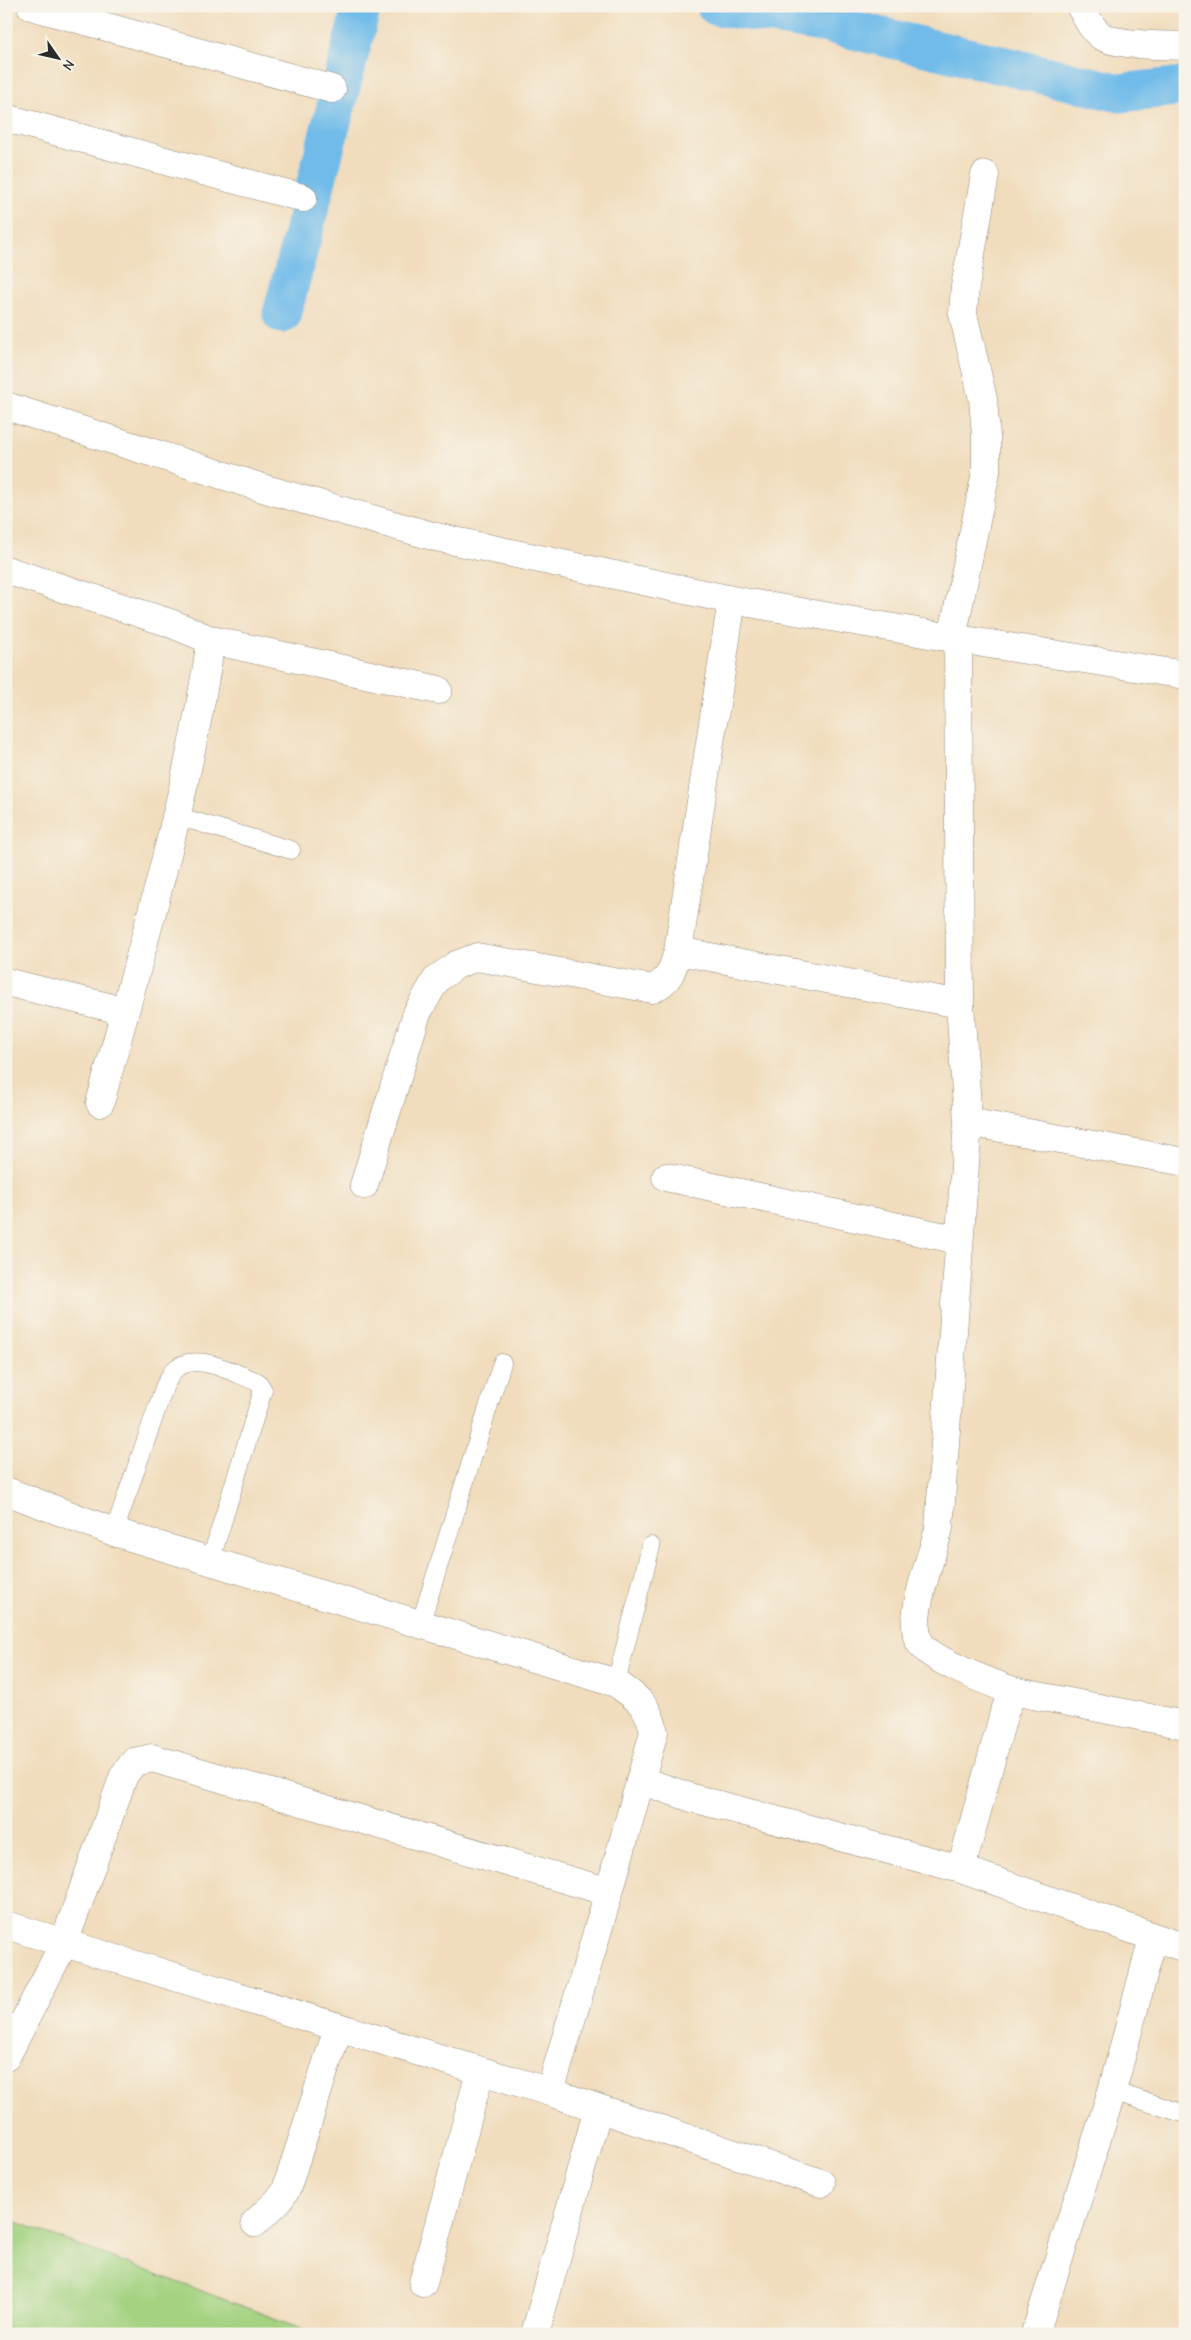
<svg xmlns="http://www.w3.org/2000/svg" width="1191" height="2340" font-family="'Comic Neue',sans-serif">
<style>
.green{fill:#a3d280;stroke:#677e56}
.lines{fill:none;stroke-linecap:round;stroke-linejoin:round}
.canal{stroke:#70bbe9;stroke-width:39}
.service-casing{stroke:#8e8474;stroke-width:19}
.minor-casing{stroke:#8e8474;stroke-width:29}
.service{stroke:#fff;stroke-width:18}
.minor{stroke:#fff;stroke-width:28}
</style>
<rect width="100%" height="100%" fill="#f7f3e8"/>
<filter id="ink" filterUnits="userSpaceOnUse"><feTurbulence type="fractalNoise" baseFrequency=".02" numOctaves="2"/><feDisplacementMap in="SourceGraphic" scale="10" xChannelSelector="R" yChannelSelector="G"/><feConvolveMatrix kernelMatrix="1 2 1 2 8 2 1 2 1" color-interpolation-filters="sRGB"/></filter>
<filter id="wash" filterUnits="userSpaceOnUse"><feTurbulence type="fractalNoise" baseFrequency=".0096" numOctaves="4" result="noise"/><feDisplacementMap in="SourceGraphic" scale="20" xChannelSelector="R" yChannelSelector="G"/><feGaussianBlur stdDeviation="1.12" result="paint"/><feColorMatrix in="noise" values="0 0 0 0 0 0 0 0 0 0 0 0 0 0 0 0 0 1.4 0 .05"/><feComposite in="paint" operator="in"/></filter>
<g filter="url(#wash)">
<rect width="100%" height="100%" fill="#f1ddbd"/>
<path class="green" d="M6,2218L282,2321L318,2334H6Z"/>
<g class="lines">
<path class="canal" d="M716,6L828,24L1120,93L1185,86
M282,314L362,6"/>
</g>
</g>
<g filter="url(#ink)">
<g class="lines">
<g class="service-casing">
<path id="service" d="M177,816L291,850
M114,1532L165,1385C168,1381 170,1375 173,1371C194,1349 235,1374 258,1382L263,1390L210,1562
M420,1625L502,1363
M616,1683L651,1546
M1112,2091L1185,2114"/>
</g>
<g class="minor-casing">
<path id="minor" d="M31,6L332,89
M1080,6C1086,16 1092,31 1103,37C1120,46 1165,45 1185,46
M6,118L303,198
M6,406L269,490L436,537L732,600L958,639L1185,675
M6,570L170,623L211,640L438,690
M952,638L986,472V437L983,399L963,314L965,287L985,175
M958,639L960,1004L968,1122L939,1528C933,1555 907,1617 919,1641C928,1660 992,1683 1013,1691L1004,1713L961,1869
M678,951L732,600
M6,982L125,1011
M100,1103C141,950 188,797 211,640
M968,1122L1185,1162
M666,1177L959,1240
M364,1185L417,1013L436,980L456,965L477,957L652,989C671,980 672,970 678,951L960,1004
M6,1491L114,1532L616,1683C637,1698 649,1705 654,1732L609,1892L550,2092
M1013,1691L1185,1725
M640,1780L692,1798L961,1869L1185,1948
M6,1925L550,2092L821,2183
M6,2057L64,1943L124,1775L134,1762L152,1758L609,1892
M255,2223L277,2202L286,2190L338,2028
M423,2283L480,2072
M535,2334L598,2109
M1035,2334L1112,2091L1153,1938"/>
</g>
<use href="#service" class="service"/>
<use href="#minor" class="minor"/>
</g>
</g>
<rect width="1191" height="2340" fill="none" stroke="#f7f3e8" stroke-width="25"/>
<g transform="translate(58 58) rotate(124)" stroke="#f7f3e8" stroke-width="4" paint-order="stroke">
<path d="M0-4L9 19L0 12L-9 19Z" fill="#2b2b2b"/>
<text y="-8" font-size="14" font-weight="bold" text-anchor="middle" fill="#2b2b2b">N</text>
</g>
</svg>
